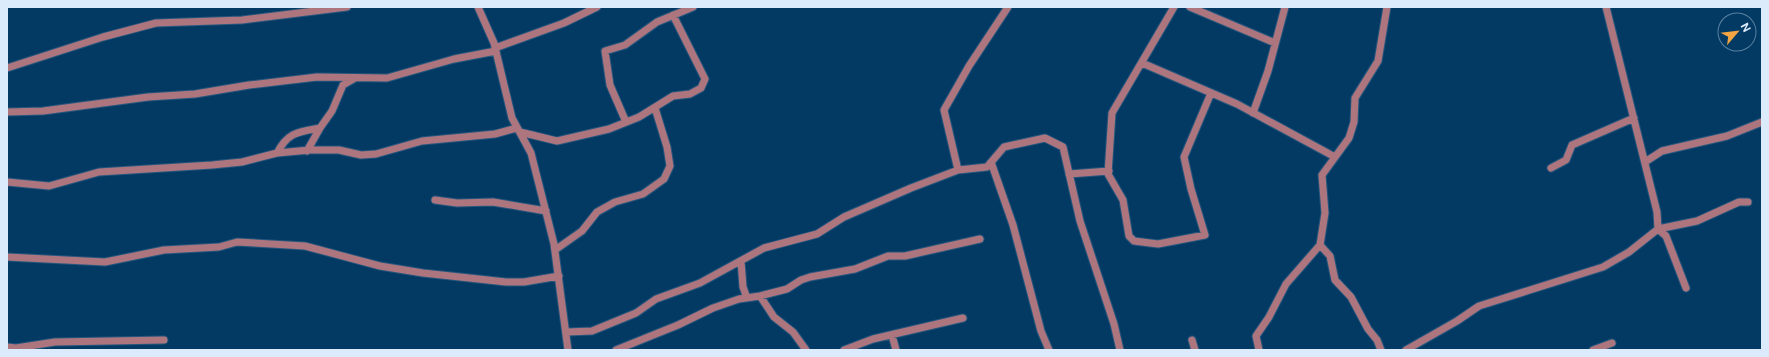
<svg xmlns="http://www.w3.org/2000/svg" width="1769" height="357" font-family="'Public Sans',sans-serif">
<style>
.lines{fill:none;stroke-linecap:round;stroke-linejoin:round}
.minor-casing{stroke:#26567c;stroke-width:9}
.minor{stroke:#ad757e;stroke-width:7}
</style>
<rect width="100%" height="100%" fill="#033a64"/>
<g class="lines">
<g class="minor-casing">
<path id="minor" d="M478,7L494,43L512,118L531,153L554,244L568,350
M1174,7L1112,113L1108,174L1123,200L1129,236L1134,241L1158,244L1205,235L1191,189L1184,157L1211,93
M1190,7L1275,43
M1606,7L1657,212L1658,229L1666,236L1686,288
M495,48L564,23L597,7
M1142,63L1237,104L1335,157
M7,68L103,37L156,23L242,20L347,7
M7,112L43,111L148,97L195,94L249,85L317,77L387,78L454,59L496,51
M1253,113L1268,71L1285,7
M626,122L610,85L605,51L625,45L657,22L693,7
M520,132L557,141L609,129L639,117L673,96L690,94L701,88L705,79L673,15
M307,151L320,128
M277,153C288,132 298,132 320,128L332,111L343,85L355,78
M991,162L1013,225L1041,331L1049,350
M1645,162L1662,151L1727,136L1762,122
M1551,168L1566,160L1572,145L1634,118
M958,170L944,110L969,66L1008,7
M1069,174L1109,171
M7,182L49,186L99,172L212,165L242,162L277,153L310,150H339L361,155L376,154L422,141L495,134L517,128
M435,200L457,203L493,202L546,211
M555,250L582,231L597,212L615,202L643,194L664,179L670,166L667,147L655,108
M7,257L105,262L164,250L219,247L237,242L305,246L380,266L423,273L506,282H524L559,276
M741,261L743,287L747,298
M760,296L774,317L793,332L806,350
M567,332L592,331L636,313L656,299L700,283L764,248L817,234L844,217L911,188L958,170L987,167L1004,147L1045,138L1063,147L1080,221L1114,324L1120,350
M892,335L896,350
M1192,340L1195,350
M7,347L16,348L55,342L164,340
M616,350L678,325L713,308L739,299L760,296L787,289L801,280L810,277L855,269L888,256H905L980,239
M844,350L873,339L963,318
M1259,350L1256,336L1269,317L1286,284L1320,245
M1381,350L1377,340L1368,329L1351,297L1335,280L1330,256L1320,245L1325,213L1322,175L1349,138L1354,122L1355,98L1378,61L1387,7
M1406,350L1457,321L1479,306L1603,267L1629,252L1658,229L1697,221L1739,202H1748
M1593,350L1612,343"/>
</g>
<use href="#minor" class="minor"/>
</g>
<rect width="1769" height="357" fill="none" stroke="#dcebfb" stroke-width="16"/>
<g transform="translate(1737 32) rotate(62)"><circle r="19" fill="#033a64" stroke="#5a81a0"/>
<path d="M0-3L7 15L0 10L-7 15Z" fill="#f2a542"/>
<text y="-6" font-size="11" font-weight="bold" text-anchor="middle" fill="#dcebfb">N</text>
</g>
</svg>
